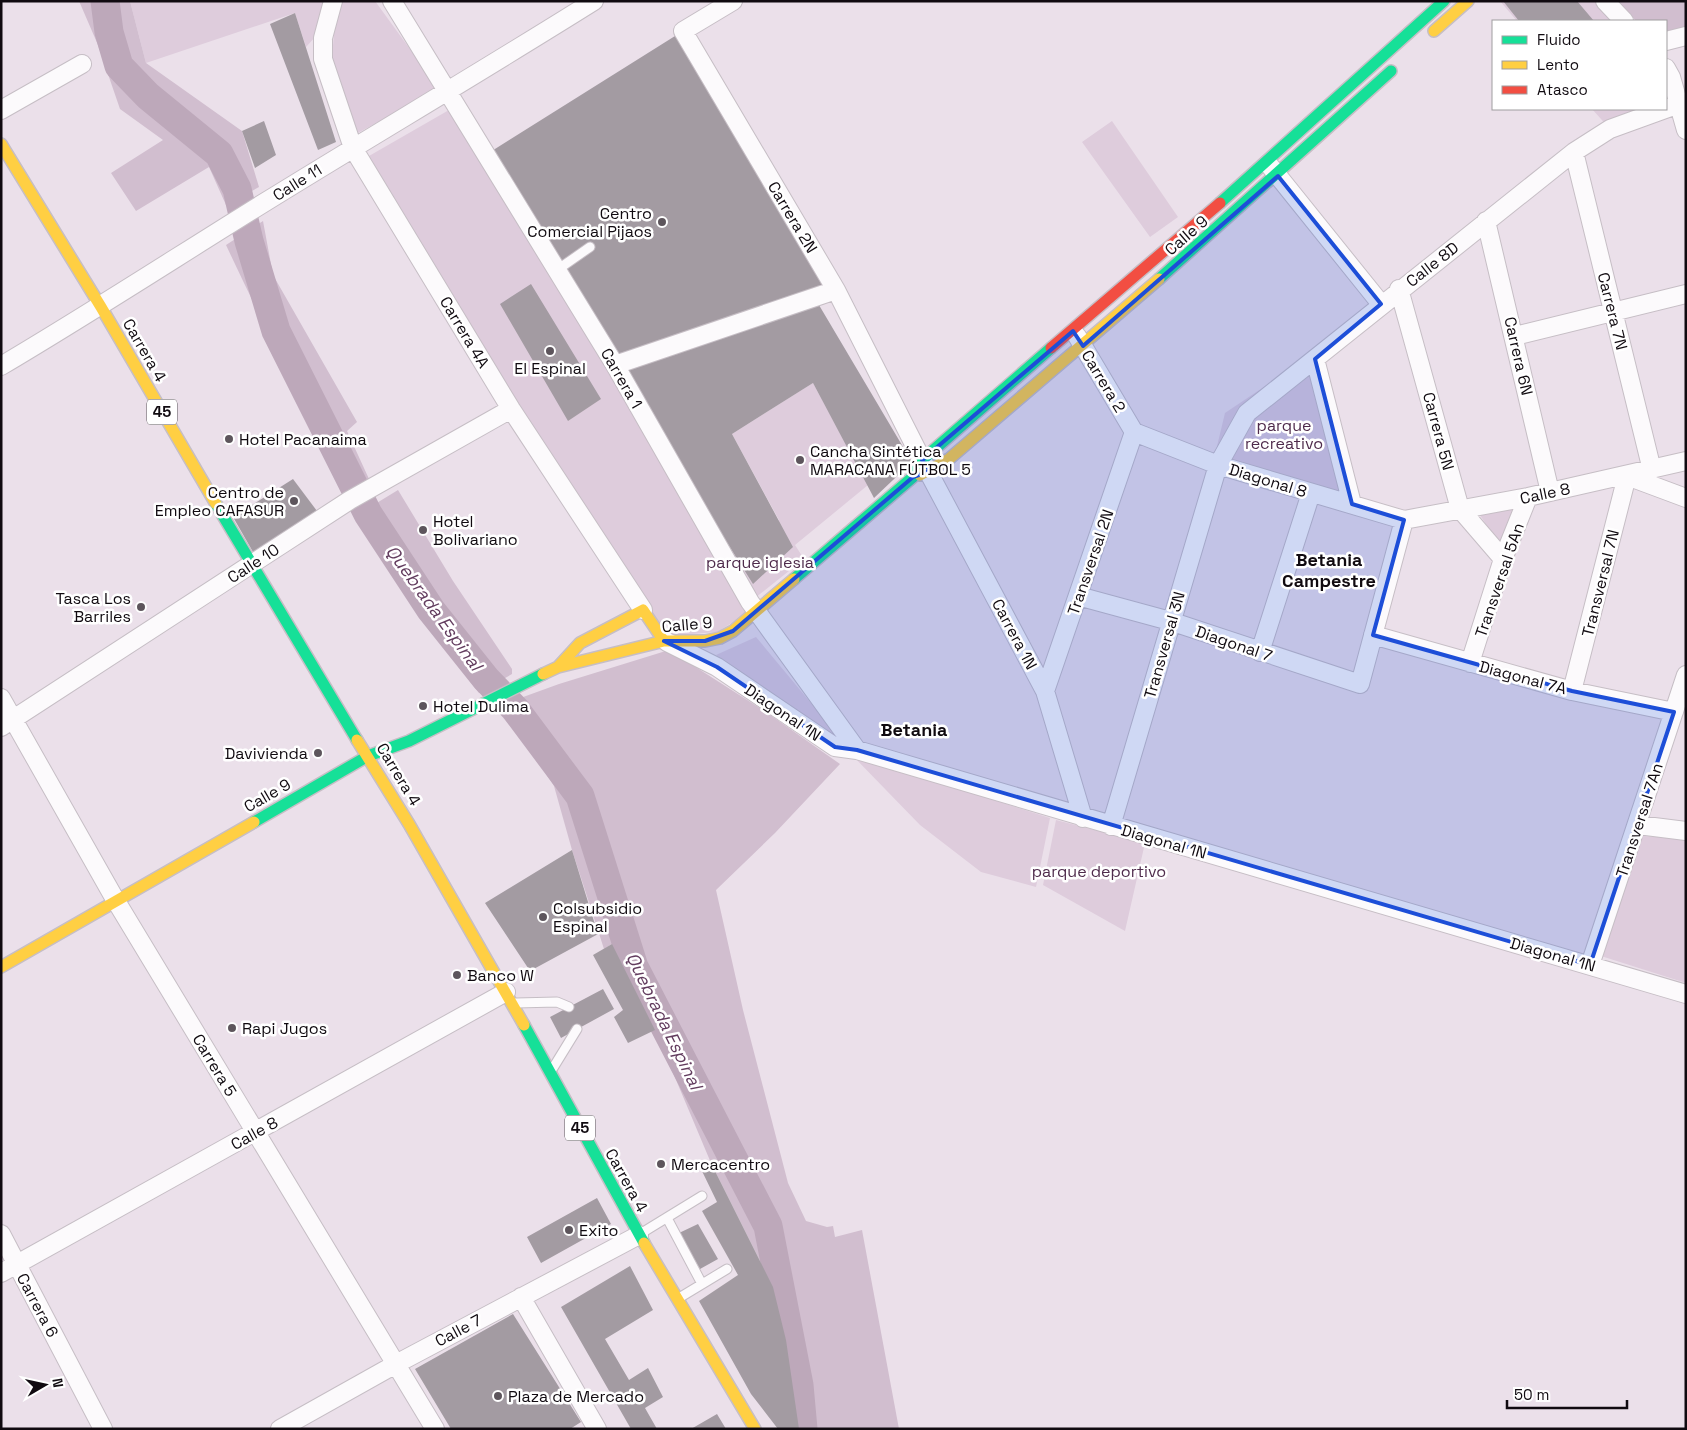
<svg xmlns="http://www.w3.org/2000/svg" width="1687" height="1430" font-family="'Space Grotesk',sans-serif">
<style>
.green{fill:#deccdc}
.forest{fill:#d1becf}
.lines{fill:none;stroke-linecap:round;stroke-linejoin:round}
.river{stroke:#bda8ba;stroke-width:29}
.building{fill:#a39ba2}
.lane-casing{stroke:#c6bec5;stroke-width:11}
.street-casing{stroke:#c6bec5;stroke-width:20}
.fast-casing{stroke:#c6bec5;stroke-width:14}
.slow-casing{stroke:#c6bec5;stroke-width:14}
.jam-casing{stroke:#c6bec5;stroke-width:14}
.lane{stroke:#fcfafc;stroke-width:9}
.street{stroke:#fcfafc;stroke-width:18}
.fast{stroke:#16e098;stroke-width:11}
.slow{stroke:#ffcf43;stroke-width:11}
.jam{stroke:#f24e42;stroke-width:11}
.marked{fill:#1d4ed8;fill-opacity:0.2;stroke:#1d4ed8;stroke-width:4;stroke-linejoin:round}
.poi-dot{fill:#5d555c;stroke:#fff;stroke-width:2}
.labels{text-anchor:middle;stroke-width:5;stroke-linejoin:round;paint-order:stroke}
.shield{fill:#fff;stroke:#585458;stroke-width:1}
.shield-label{font-size:15px;font-weight:bold;fill:#100a10}
.street-label{font-size:16px;fill:#100a10;stroke:#fff}
.poi-label{font-size:16px;fill:#100a10;stroke:#fff;text-anchor:start}
.park-label{font-size:16px;fill:#4f2b4c;stroke:#fff}
.neighbourhood-label{font-size:18px;font-weight:bold;fill:#100a10;stroke:#fff}
.water-label{font-size:18px;font-style:italic;fill:#623c5e;stroke:#fff}
</style>
<rect width="100%" height="100%" fill="#ebe0ea"/>
<path class="green" d="M130,1H327L316,36L306,47L295,13L146,63Z
M342,1H375L439,89L354,135L332,58L335,21Z
M1500,1H1595L1611,21H1517Z
M1666,88L1679,104L1610,129L1592,109H1666Z
M449,110L604,363L751,611L717,632L668,636C563,479 465,318 369,156Z
M1112,121L1178,217L1150,237L1082,142Z
M1307,358L1352,504L1213,463L1225,413Z
M813,383L868,485L795,545L804,559L750,602L724,557L779,520L732,434Z
M1520,505L1502,549L1478,512Z
M756,637L840,738L836,740L716,655Z
M852,755L1050,818L1036,887L981,872L920,825Z
M1056,820L1145,843L1125,931L1043,885Z
M1643,836L1686,839V983L1601,956Z"/>
<path class="forest" d="M79,1H130L146,63L242,131L259,187L226,205L209,167L136,211L111,173L163,140L120,109L98,45Z
M1617,1H1686V27L1666,31V21H1636Z
M263,221L273,275L357,422L347,431L369,479L349,491C306,410 265,328 226,245Z
M398,490L453,581L512,669V674L479,693L426,624L409,588L362,512Z
M669,650L766,712L840,764L775,833L716,890L743,1010L788,1183L806,1221L827,1227L833,1226L835,1237L862,1230L899,1429H799L786,1340L773,1287L711,1163L655,1030L612,944L604,949L572,850L554,786L501,705L559,684Z"/>
<g class="lines">
<path class="river" d="M105,1L109,32L119,66L148,96L219,154L237,189L249,241L276,331L368,514L431,610L486,679L515,709L580,796L634,967L768,1226L799,1385L803,1429"/>
</g>
<path class="building" d="M1503,1H1577L1594,21H1519Z
M295,13L336,142L318,150L270,24Z
M683,31L836,290L816,300L912,462L874,498L813,383L732,434L793,547L753,584L615,365L487,154Z
M264,121L276,155L255,168L242,131Z
M531,284L601,399L568,421L500,304Z
M293,479L317,511L253,552L233,517Z
M572,850L597,931L600,933L530,971L485,903Z
M612,944L655,1030L628,1043L614,1017L623,1010L593,955Z
M603,989L614,1009L561,1038L550,1017Z
M711,1163L773,1287L786,1340L799,1429H778L751,1394L699,1301L738,1275L702,1211L717,1202L701,1169Z
M597,1198L611,1224L541,1263L527,1237Z
M698,1224L718,1259L700,1269L679,1233Z
M630,1266L653,1310L605,1339L629,1380L648,1368L663,1397L645,1408L657,1429H631L561,1307Z
M513,1314L581,1422L570,1429H451L415,1369Z
M717,1414L726,1429H691Z"/>
<g class="lines">
<g class="lane-casing">
<path id="lane" d="M557,270L590,247
M516,1003L557,1002L569,1007
M553,1068L577,1029
M667,1218L702,1284
M640,1234L702,1196
M679,1298L727,1269"/>
</g>
<g class="street-casing">
<path id="street" d="M333,1L323,38V59L353,148L511,409L643,610
M392,1L615,365L750,602L857,750
M733,1L683,31L836,290L922,460L1045,691L1083,818
M1605,1L1624,21
M1666,41L1686,36
M1666,68L1671,77L1686,130
M1,110L82,64
M1574,152L1652,470
M1270,166L1381,304
M1486,221L1550,492
M1399,289L1460,509L1503,559
M1077,336L1134,432
M1515,336L1686,294
M1315,359L1352,504
M615,365L836,290
M1,366C89,314 175,258 262,204C372,136 484,70 594,1
M1134,432L1218,465L1404,520L1528,497L1686,461
M1078,596L1170,621L1360,684L1404,520
M1373,635L1572,691L1674,712
M667,642L717,667L835,747L857,750L1686,994
M1260,652L1311,493
M1470,663L1503,559L1528,497
M1045,691L1134,432
M1572,691L1627,476L1686,498
M1,698L116,901L435,1429
M1,727L350,500L511,409
M1638,825L1686,831
M1111,826L1218,465L1247,413L1574,152L1610,129L1679,104
M1590,965L1686,675
M1,1234L103,1429
M1,1273L506,992
M521,1297L597,1429
M280,1429L396,1364L639,1235"/>
</g>
<g class="fast-casing">
<path id="fast" d="M1220,203L1444,1
M1159,279L1391,71
M216,504L357,740
M794,579L913,477L922,460L1051,348
M254,822L368,756L409,741L543,674
M524,1025L644,1243"/>
</g>
<g class="slow-casing">
<path id="slow" d="M1434,31L1468,1
M1,144L101,307L216,504
M920,475L949,459L1159,279
M558,667L580,643L643,610L664,641
M543,674L558,667L664,641H705L720,638L733,631L794,579
M357,740L409,824L524,1025
M1,967L254,822
M644,1243L755,1429"/>
</g>
<g class="jam-casing">
<path id="jam" d="M1051,348L1220,203"/>
</g>
<use href="#lane" class="lane"/>
<use href="#street" class="street"/>
<use href="#fast" class="fast"/>
<use href="#slow" class="slow"/>
<use href="#jam" class="jam"/>
</g>
<path class="marked" d="M1278,176L1381,304L1315,359L1352,504L1404,520L1373,635L1572,691L1674,712L1590,965L857,750L835,747L717,667L664,641H705L733,631L913,477L930,471L922,460L1073,331L1083,346Z"/>
<g class="poi-dot">
<circle cx="662" cy="222" r="5"/>
<circle cx="550" cy="351" r="5"/>
<circle cx="229" cy="439" r="5"/>
<circle cx="800" cy="460" r="5"/>
<circle cx="294" cy="501" r="5"/>
<circle cx="423" cy="530" r="5"/>
<circle cx="141" cy="607" r="5"/>
<circle cx="423" cy="706" r="5"/>
<circle cx="318" cy="753" r="5"/>
<circle cx="543" cy="917" r="5"/>
<circle cx="457" cy="975" r="5"/>
<circle cx="232" cy="1028" r="5"/>
<circle cx="661" cy="1164" r="5"/>
<circle cx="569" cy="1230" r="5"/>
<circle cx="498" cy="1396" r="5"/>
</g>
<g class="labels">
<g class="shield">
<rect x="147" y="399.5" width="30" height="25" rx="4"/>
<rect x="565" y="1115.5" width="30" height="25" rx="4"/>
</g>
<g class="shield-label">
<text x="162" y="417">45</text>
<text x="580" y="1133">45</text>
</g>
<g class="street-label">
<text transform="translate(297 182) rotate(-32)" y="6">Calle 11</text>
<text transform="translate(793 217) rotate(59)" y="6">Carrera 2N</text>
<text transform="translate(1186 235) rotate(-41)" y="6">Calle 9</text>
<text transform="translate(1432 264) rotate(-38)" y="6">Calle 8D</text>
<text transform="translate(1613 311) rotate(76)" y="6">Carrera 7N</text>
<text transform="translate(465 332) rotate(59)" y="6">Carrera 4A</text>
<text transform="translate(145 350) rotate(60)" y="6">Carrera 4</text>
<text transform="translate(1519 356) rotate(77)" y="6">Carrera 6N</text>
<text transform="translate(622 378) rotate(60)" y="6">Carrera 1</text>
<text transform="translate(1104 381) rotate(59)" y="6">Carrera 2</text>
<text transform="translate(1439 431) rotate(75)" y="6">Carrera 5N</text>
<text transform="translate(1268 480) rotate(17)" y="6">Diagonal 8</text>
<text transform="translate(1545 493) rotate(-12)" y="6">Calle 8</text>
<text transform="translate(1090 562) rotate(-71)" y="6">Transversal 2N</text>
<text transform="translate(253 563) rotate(-33)" y="6">Calle 10</text>
<text transform="translate(1499 580) rotate(-71)" y="6">Transversal 5An</text>
<text transform="translate(1600 583) rotate(-76)" y="6">Transversal 7N</text>
<text transform="translate(687 624) rotate(-5)" y="6">Calle 9</text>
<text transform="translate(1015 634) rotate(62)" y="6">Carrera 1N</text>
<text transform="translate(1234 643) rotate(19)" y="6">Diagonal 7</text>
<text transform="translate(1164 645) rotate(-74)" y="6">Transversal 3N</text>
<text transform="translate(1523 677) rotate(15)" y="6">Diagonal 7A</text>
<text transform="translate(783 712) rotate(34)" y="6">Diagonal 1N</text>
<text transform="translate(399 774) rotate(59)" y="6">Carrera 4</text>
<text transform="translate(267 795) rotate(-30)" y="6">Calle 9</text>
<text transform="translate(1639 820) rotate(-72)" y="6">Transversal 7An</text>
<text transform="translate(1164 841) rotate(16)" y="6">Diagonal 1N</text>
<text transform="translate(1553 954) rotate(16)" y="6">Diagonal 1N</text>
<text transform="translate(215 1065) rotate(59)" y="6">Carrera 5</text>
<text transform="translate(254 1133) rotate(-29)" y="6">Calle 8</text>
<text transform="translate(627 1180) rotate(61)" y="6">Carrera 4</text>
<text transform="translate(38 1305) rotate(62)" y="6">Carrera 6</text>
<text transform="translate(458 1330) rotate(-28)" y="6">Calle 7</text>
</g>
<g class="poi-label">
<text x="652" y="219" text-anchor="end">Centro<tspan x="652" dy="18">Comercial Pijaos</tspan></text>
<text x="550" y="374" text-anchor="middle">El Espinal</text>
<text x="239" y="445">Hotel Pacanaima</text>
<text x="810" y="457">Cancha Sintética<tspan x="810" dy="18">MARACANA FÚTBOL 5</tspan></text>
<text x="284" y="498" text-anchor="end">Centro de<tspan x="284" dy="18">Empleo CAFASUR</tspan></text>
<text x="433" y="527">Hotel<tspan x="433" dy="18">Bolivariano</tspan></text>
<text x="131" y="604" text-anchor="end">Tasca Los<tspan x="131" dy="18">Barriles</tspan></text>
<text x="433" y="712">Hotel Dulima</text>
<text x="308" y="759" text-anchor="end">Davivienda</text>
<text x="553" y="914">Colsubsidio<tspan x="553" dy="18">Espinal</tspan></text>
<text x="467" y="981">Banco W</text>
<text x="242" y="1034">Rapi Jugos</text>
<text x="671" y="1170">Mercacentro</text>
<text x="579" y="1236">Exito</text>
<text x="508" y="1402">Plaza de Mercado</text>
</g>
<g class="park-label">
<text x="1284" y="431">parque<tspan x="1284" dy="18">recreativo</tspan></text>
<text x="760" y="568">parque iglesia</text>
<text x="1099" y="877">parque deportivo</text>
</g>
<g class="neighbourhood-label">
<text x="1329" y="566">Betania<tspan x="1329" dy="21">Campestre</tspan></text>
<text x="914" y="736">Betania</text>
</g>
<g class="water-label">
<text transform="translate(434 608) rotate(54)" y="6">Quebrada Espinal</text>
<text transform="translate(664 1021) rotate(64)" y="6">Quebrada Espinal</text>
</g>
</g>
<rect width="1687" height="1430" fill="none" stroke="#100a10" stroke-width="5"/>
<rect x="1492" y="20" width="175" height="90" fill="#ffffff" stroke="#9f9d9f"/>
<rect x="1502" y="36" width="25" height="8" fill="#16e098" stroke="#9f9d9f"/>
<text x="1537" y="45" font-size="15" fill="#100a10">Fluido</text>
<rect x="1502" y="61" width="25" height="8" fill="#ffcf43" stroke="#9f9d9f"/>
<text x="1537" y="70" font-size="15" fill="#100a10">Lento</text>
<rect x="1502" y="86" width="25" height="8" fill="#f24e42" stroke="#9f9d9f"/>
<text x="1537" y="95" font-size="15" fill="#100a10">Atasco</text>
<g transform="translate(45 1385) rotate(81)" stroke="#ffffff" stroke-width="4" paint-order="stroke">
<path d="M0-4L9 19L0 12L-9 19Z" fill="#100a10"/>
<text y="-8" font-size="14" font-weight="bold" text-anchor="middle" fill="#100a10">N</text>
</g>
<path d="M1507 1400v8h120v-8" fill="none" stroke="#100a10" stroke-width="2.5"/>
<text x="1514" y="1400" font-size="15" fill="#100a10" stroke="#ffffff" stroke-width="4" paint-order="stroke">50 m</text>
</svg>
